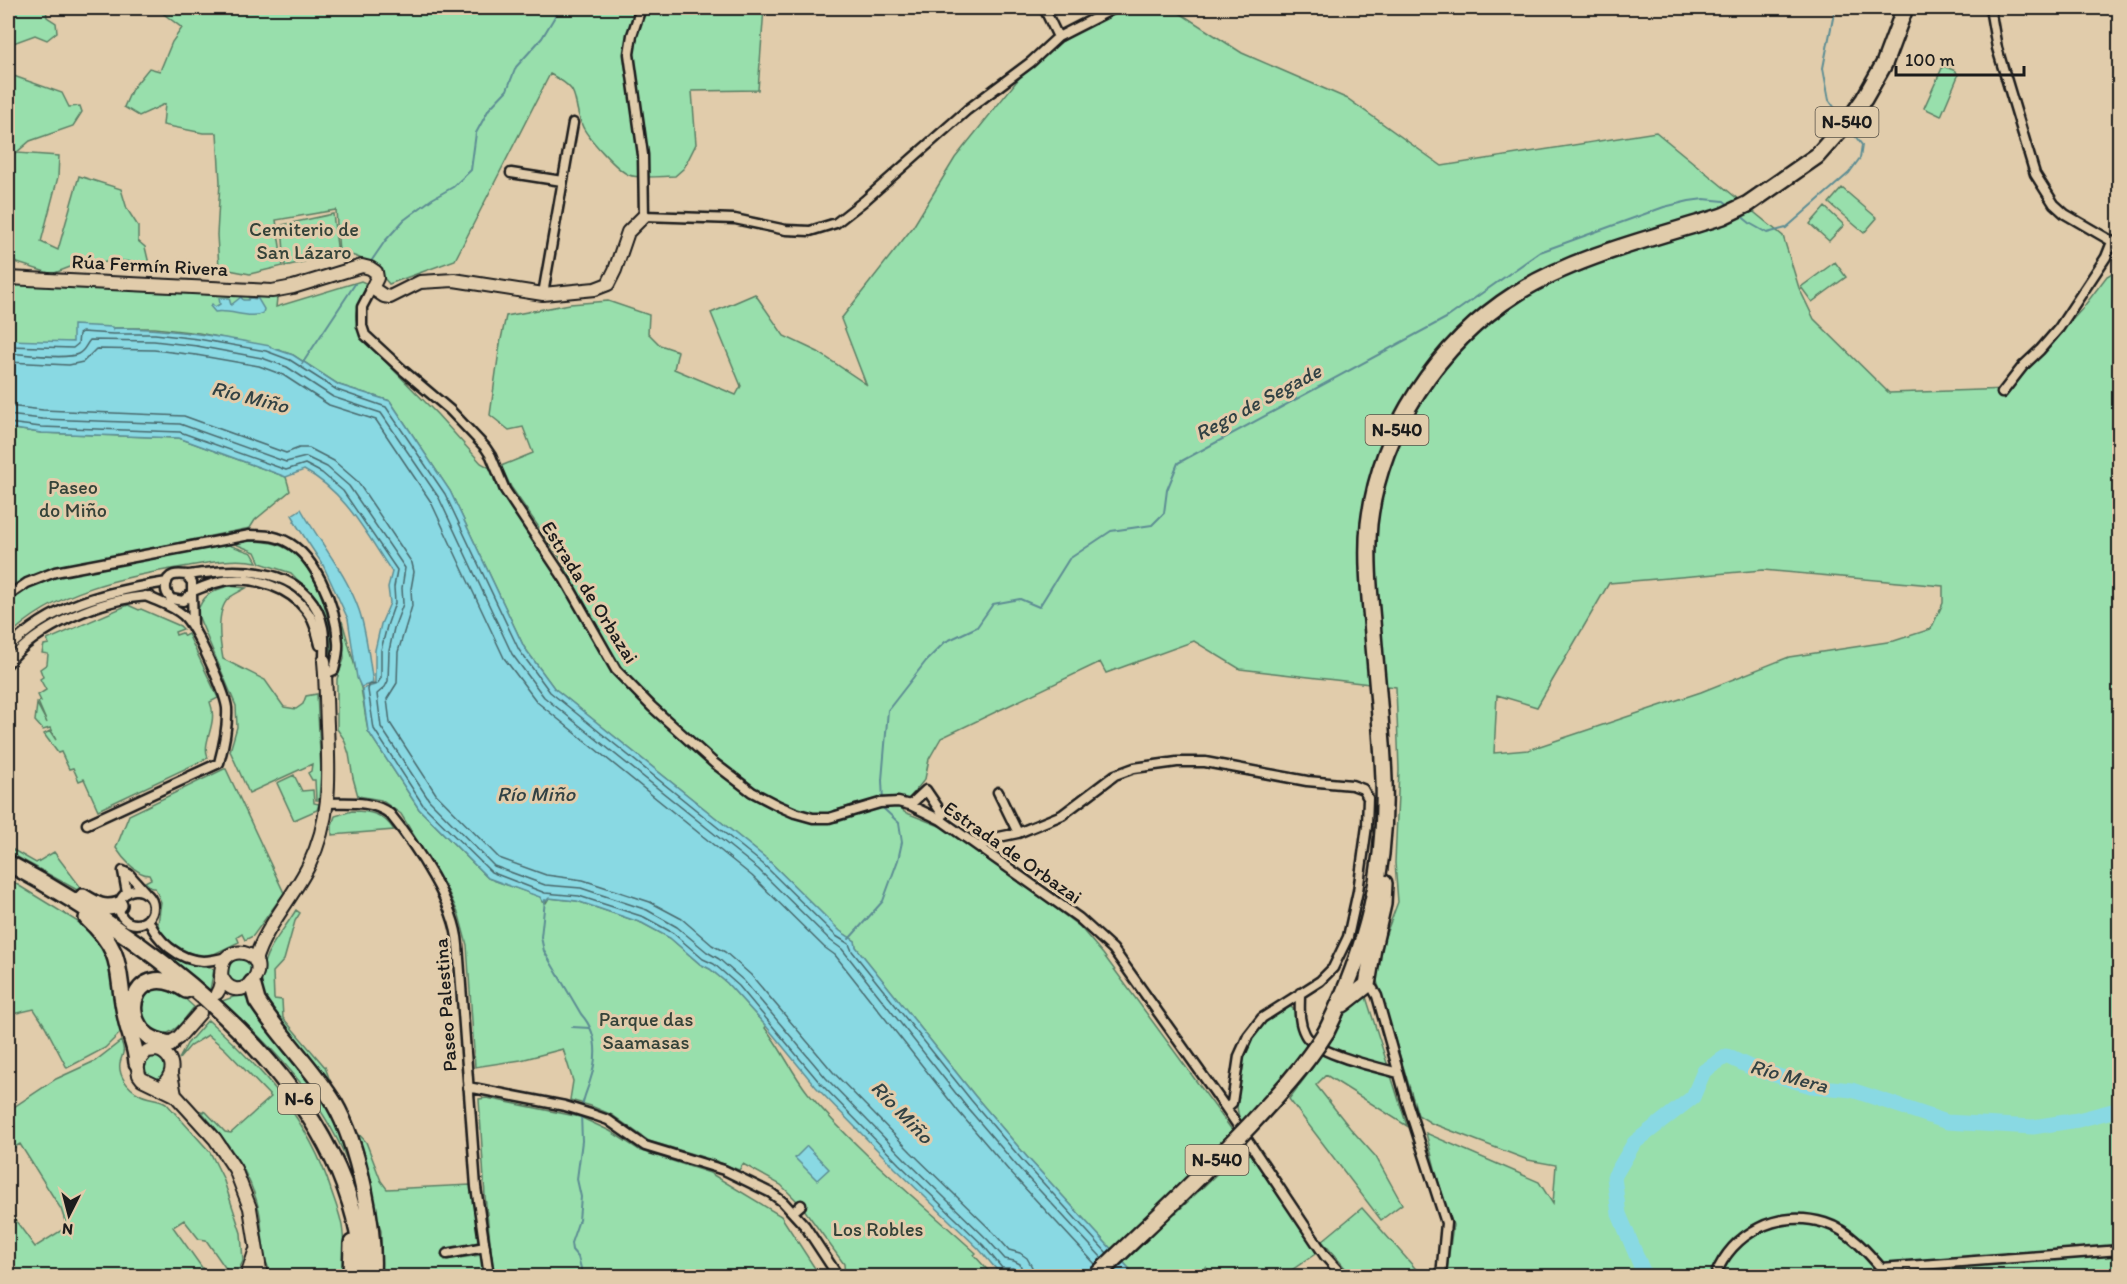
<svg xmlns="http://www.w3.org/2000/svg" width="2127" height="1284" font-family="Itim,sans-serif">
<style>
.green{fill:#98dfac;stroke:#5a7e64;stroke-width:1.5;fill-rule:evenodd}
.water{fill:#89d9e3;stroke:#5d8d93;stroke-width:1.5}
.lines{fill:none;stroke-linecap:round;stroke-linejoin:round}
.shore{stroke:#48686c;stroke-width:1.5}
.stream{stroke:#5d8d93;stroke-width:2}
.river{stroke:#89d9e3;stroke-width:15}
.street-casing{stroke:#1c1c1c;stroke-width:13}
.secondary-casing{stroke:#1c1c1c;stroke-width:16}
.highway-casing{stroke:#1c1c1c;stroke-width:20}
.street{stroke:#e1ccab;stroke-width:8}
.secondary{stroke:#e1ccab;stroke-width:12}
.highway{stroke:#e1ccab;stroke-width:15}
.highway-bridge-casing{stroke:#1c1c1c;stroke-width:20;stroke-linecap:butt}
.highway-bridge{stroke:#e1ccab;stroke-width:15}
.labels{text-anchor:middle;stroke-width:6;stroke-linejoin:round;paint-order:stroke}
.shield{fill:#e1ccab;stroke:#575147;stroke-width:1.5}
.shield-label{font-size:18px;font-weight:bold;fill:#1c1c1c}
.park-label{font-size:20px;fill:#354339;stroke:#e1ccab}
.street-label{font-size:20px;fill:#1c1c1c;stroke:#e1ccab}
.water-label{font-size:21px;font-style:italic;fill:#324244;stroke:#e1ccab}
</style>
<rect width="100%" height="100%" fill="#e1ccab"/>
<filter id="ink" filterUnits="userSpaceOnUse"><feTurbulence type="fractalNoise" baseFrequency=".0167" numOctaves="2"/><feDisplacementMap in="SourceGraphic" scale="12" xChannelSelector="R" yChannelSelector="G"/><feConvolveMatrix kernelMatrix="1 2 1 2 8 2 1 2 1" color-interpolation-filters="sRGB"/></filter>
<g filter="url(#ink)">
<path class="green" d="M8,8H46L47,17L56,23L57,32L47,40L35,35L8,45Z
M156,8H764L758,90L692,91L696,144L684,168L675,176C664,176 638,179 629,175C618,171 586,136 582,125C570,96 584,92 550,74L455,260L389,284C373,264 365,257 339,252L336,210L276,220L283,266L250,274L219,268L217,235L220,182L217,133H203L163,125L165,104L139,116L124,107L132,89L149,68L160,71L172,42L182,28Z
M1119,8H1172L1242,53L1348,99L1442,166L1656,132L1783,236L1799,288L1814,319L1889,393L2010,389L2082,309L2107,276L2119,269V1276H1446L1453,1225L1439,1184L1426,1133L1539,1182L1553,1204L1556,1165L1528,1160L1431,1123L1418,1115L1376,978L1380,950L1398,902L1395,863L1399,770L1396,687L1240,669L1194,641L1106,673L1100,662L941,738L929,759L925,779L907,801L898,799L904,812L942,827L1021,882L1080,927L1103,954L1235,1134L1166,1202L1176,1213L1245,1147L1318,1252L1286,1274L1287,1276H1212L1206,1267L1200,1276H1136L1027,1157L975,1096L856,947L855,941L840,931L767,859L554,688L524,647L450,491L390,401L339,385L293,355L272,348L199,333L155,328H115L111,335L65,343L8,341V284L277,298L276,307L361,281L368,284C353,310 350,320 369,345L437,414L481,463L492,469L494,480L557,573L600,651L632,693L732,782L794,818L812,823L838,822L861,814L856,804L824,814H806L784,804L753,787L706,750L648,698L616,661L560,558L511,487L501,466L533,453L523,427L509,430L490,415L500,344L506,316L570,304L608,301L649,315L648,333L660,345L678,351L674,369L736,395L741,386L711,313L755,294L784,336L818,352L866,384L841,319L913,227L955,158L1037,56ZM1763,570L1943,586V603L1931,629L1894,641L1789,657L1701,692L1528,750L1494,753L1497,695L1537,707L1609,583Z
M1943,66L1956,71L1958,76L1941,116L1924,108Z
M8,74L62,93L69,107L80,106L82,112L73,126L30,141L16,153L59,156L58,177L41,242L58,250L79,176L121,189L127,209L138,226V241L145,247L149,264L123,261L78,264L52,274L8,260Z
M1842,188L1877,218L1864,233L1829,203Z
M1825,207L1844,225L1829,241L1810,224Z
M333,214L338,254L285,266L282,225Z
M1835,262L1846,277L1812,302L1801,287Z
M8,428L41,433L179,438L286,477L290,491L255,520L250,528L45,570L8,588Z
M248,541C258,541 267,541 276,544C316,556 331,617 333,653H331L328,624L319,603L291,573L260,563L255,552L233,543Z
M226,544L252,553L257,562C235,558 211,562 189,566C126,576 54,590 8,637V603L10,599L32,586L57,577Z
M229,586L246,588C241,591 234,594 229,598C215,611 220,643 223,659L265,680L284,707L296,709L303,704L306,696L317,694L321,771L319,800H316L315,780H312L308,773L311,771L312,764L249,793L230,751L237,727L236,706L197,613C202,596 212,590 229,586Z
M128,605L139,610L141,609L180,626L183,629L175,632L176,635L182,633L184,636L188,634L218,698L210,702C219,724 201,741 208,758L98,810L84,779L79,781L73,768L69,769L61,752L58,753L44,734L50,731L56,740L50,728L43,730L35,721L37,704L47,723L38,702L41,701L38,695L46,690L40,679L43,677L40,669L47,664L48,654L42,653L44,645L49,644L47,640Z
M342,621L361,688L368,731L419,809L488,878L541,897L542,902L546,903L549,898L577,901L642,923L670,938L700,964L710,969L727,983L766,1026L765,1028C781,1048 792,1073 808,1093C858,1152 919,1201 976,1253L974,1255L993,1276H845L844,1264L801,1205L781,1185L743,1164L739,1170L716,1161L649,1141L612,1115L591,1106L570,1100L573,1081L563,1049L521,1060L475,1067L467,945L459,915L449,893L401,814L381,800L358,796L353,778L349,754L344,739L337,729V679L344,659Z
M224,769H226L284,893L253,936L245,940L242,934L237,937L239,942L214,954L196,956L182,949L169,941L159,929L158,924L161,902L155,888H152L145,882L151,879L149,875C137,875 123,859 116,848L129,815Z
M294,775L302,791L313,790L314,803L319,804L317,810L294,820L277,783Z
M352,811C371,811 384,814 394,830L332,835V825L335,816Z
M8,847L36,863L54,852L82,889L79,891L8,852Z
M8,879L96,933L108,951L123,1030L105,1048L67,1068L45,1026L34,1009L8,1015Z
M296,910L300,913L295,921L284,960L273,972L274,999L282,1000L283,1018L325,1067L333,1089L342,1100L352,1119L354,1129L366,1142L381,1181L387,1189L471,1185L476,1214L478,1242L444,1250L445,1260L481,1255L484,1276H381V1231L358,1147L266,1006C252,959 274,946 296,910Z
M156,948L193,964L214,969L210,990Z
M227 970a12 12 0 1 1 24 0a12 12 0 1 1-24 0Z
M158,984L182,996L194,1007C184,1019 177,1033 160,1035C141,1025 139,1016 142,996Z
M242,994H246L249,1006L297,1059L339,1123L364,1213C358,1196 354,1177 347,1160C320,1096 272,1047 222,1001Z
M1366,997L1407,1126L1326,1075L1316,1085L1350,1128L1376,1157L1402,1204L1381,1220L1289,1099L1313,1067L1350,1005Z
M1290,1006L1294,1010L1298,1028L1308,1043L1292,1067L1242,1125C1235,1109 1236,1097 1239,1079C1240,1071 1241,1060 1244,1052C1252,1032 1270,1014 1290,1006Z
M208,1020C262,1068 309,1120 331,1190C335,1202 340,1214 342,1226C345,1243 344,1259 343,1276H273C260,1259 264,1231 259,1210C250,1171 227,1141 201,1111L206,1112L225,1132L231,1133L271,1097L225,1049L208,1035L190,1046L179,1059L187,1044Z
M121,1041C126,1053 122,1053 120,1063C118,1076 128,1088 139,1094C147,1099 158,1098 166,1103L210,1152L223,1178L241,1233L243,1261L236,1276H231L206,1240L199,1239L184,1220L173,1227L208,1276H8V1210L35,1247L67,1227L61,1209L20,1144L8,1151V1111L56,1079L95,1061Z
M149,1055L161,1056L167,1067C162,1078 160,1080 147,1079L140,1067Z
M487,1098L580,1117L610,1131L641,1151L710,1173L781,1216L820,1276H494L485,1196L479,1099Z
M1362,1208L1422,1276H1352L1322,1241Z"/>
<path class="water" d="M241,297L243,300H248L249,298L258,299L264,309L263,313C251,320 230,309 215,312L210,306L212,304L215,307L220,304L219,298H229L231,305Z
M73,325L112,327L113,330L114,328C167,328 218,336 270,346L272,348L293,355L339,385L390,401L450,491L524,647L554,688L767,859L840,931L855,941L856,947L975,1096L1027,1157L1136,1276H1013L1009,1273L1002,1276L979,1249L895,1168L816,1087L766,1026L727,983L710,969L700,964L670,938L642,923L577,901L549,898L544,903L540,897L488,878L419,809L368,731L362,689L375,685V650L381,624L390,603L388,587L392,572C367,535 345,491 304,470L286,477L179,438L41,433L8,428V340L73,342Z
M301,509C320,543 346,573 359,610C367,633 369,659 373,683L361,687L357,678L348,619L323,565L294,521L295,520L292,515Z
M807,1146L829,1169L817,1180L795,1158Z"/>
<g class="lines">
<path class="shore" d="M8,346L73,348L78,344L79,334L82,332L113,334H155L198,339L266,351L290,360L337,390L386,407L445,494L519,650L550,692L763,864L836,936L849,944L852,951L971,1100L1023,1161L1107,1253
M8,353C23,354 66,360 78,354C85,351 86,344 90,340L154,341L197,346L262,358L287,367L333,397L381,413L439,498L512,654L544,697L758,869L831,941L842,949L965,1105L1017,1166L1102,1258
M8,362L69,365L83,362L96,349L154,350L196,355L259,366L283,375L329,405L376,420L431,502L504,658L537,702L752,876L824,947L835,955L958,1111L1010,1172L1095,1264
M8,406L43,410L184,416L286,453L299,448H309L334,461L357,481L412,563L414,572L411,589L412,606L398,652L397,683L387,699L390,723L436,794L499,858L546,875L583,880L650,902L682,919L712,945L725,952L751,975L833,1072L911,1152L994,1233L1009,1250L1020,1253L1027,1258L1032,1267L1033,1276
M8,415L42,419L180,424L286,462L306,457L327,467L349,486L405,568L402,588L403,604L394,628L389,651L388,681L385,687L377,694L381,727L429,800L494,866L545,885L581,888L647,910L677,927L707,952L719,959L744,981L826,1078L905,1159L988,1240L1005,1259L1014,1261L1020,1264L1024,1276
M8,423L41,427L180,432L286,470L305,464L322,473L343,491L397,570L394,587L395,603L387,626L381,650V678L377,684L369,685L368,690L374,729L423,805L491,872L545,893L579,896L644,917L673,933L703,959L714,964L739,986L820,1083L899,1164L983,1245L1002,1268H1013L1017,1276"/>
<path class="stream" d="M1835,8L1823,68L1829,100L1842,118
M1740,215L1751,224L1767,233L1786,228L1849,173L1860,158L1862,145L1849,128
M372,260L385,241L404,220L432,199L453,187L471,170L476,133L489,109L507,90L516,67L542,38L560,8
M302,364L355,284
M883,801L882,780L888,710L926,661L945,642L977,627L993,604L1020,599L1039,607L1069,559L1111,531L1152,525L1164,513L1167,490L1178,463L1448,317L1540,252L1664,207L1689,201L1704,199L1724,201L1731,207
M545,900L541,937L544,951L581,1014C598,1033 598,1057 590,1081C587,1091 583,1098 582,1108
M849,939L883,901L898,860L902,842L899,823L884,809L883,806
M572,1027L590,1028
M581,1114L582,1141L577,1179L581,1197L579,1220L571,1243L572,1250L578,1257L583,1276"/>
<path class="river" d="M1645,1276L1619,1214L1614,1177L1634,1143L1693,1097L1704,1071L1727,1056L1752,1068L1811,1086L1852,1090L1947,1122L2033,1127L2078,1120L2120,1109"/>
<g class="street-casing">
<path id="street" d="M641,8L632,35L629,54L643,155L644,216L735,219L786,230L810,231L836,223L864,201L967,110L1031,62L1058,37L1115,8
M1044,8L1058,37
M1990,8L1997,48L2035,174L2054,204L2065,214L2120,246
M511,173L562,181
M372,288L362,307V326L365,335L405,372L450,410L485,447L491,456L505,490L565,580L616,670L652,707L714,763L752,792L779,806L795,813L813,818H829L880,803L898,802L910,805L941,820L1079,918L1113,949L1226,1108L1325,1256L1343,1276
M543,294L573,123
M2002,393L2023,366L2040,350L2059,328L2106,257L2112,242
M186,575L192,582V593L183,601L171,599C168,595 165,592 166,586C167,573 177,574 187,575C192,575 199,573 205,573C251,567 312,572 323,628C325,639 324,650 324,661
M193,591C205,586 217,581 230,580C256,577 290,588 306,610C314,619 317,633 320,645
M192,593L193,626
M8,596L27,583L55,572L250,535C259,535 269,535 278,538C315,549 336,607 338,642C339,652 336,661 334,670L325,674
M8,649C49,605 109,591 167,582
M8,663C37,626 103,598 150,596
M998,792L1018,833
M327,803C349,803 372,800 390,814C416,846 455,903 458,945L476,1187L489,1276
M910,805L926,790L943,815L941,820
M87,824L219,763C224,745 228,727 227,708C225,692 195,625 183,615C173,606 159,602 146,596
M979,846L999,837L1018,833L1062,815L1115,775L1134,768L1177,762H1205L1307,781L1352,785L1363,789L1368,798L1367,826L1358,891L1348,937L1333,968L1320,981L1262,1018L1248,1036L1239,1056L1232,1103L1226,1108
M123,871L129,874L145,892
M123,871L127,893
M119 907a17 17 0 1 1 34 0a17 17 0 1 1-34 0Z
M148,919C157,941 178,960 203,961C211,961 219,959 227,957
M1367,985L1373,989L1377,996L1406,1099L1446,1223L1441,1276
M1300,993C1300,1008 1298,1021 1305,1034C1314,1054 1377,1067 1398,1073
M468,1087L565,1106L594,1115L608,1120L645,1146L724,1170L771,1193L783,1202L805,1226L838,1276
M793,1212L801,1205
M447,1254L485,1247
M1881,1268L2120,1250
M1715,1276C1733,1232 1778,1209 1825,1223C1851,1231 1871,1256 1888,1276"/>
</g>
<g class="secondary-casing">
<path id="secondary" d="M8,278L272,291L293,287L362,266L370,268L376,272L377,278L372,288L384,296L390,297L420,282L454,280L543,294L595,289L608,284L615,270L628,232L644,216
M255,961C263,930 294,896 309,865C332,818 329,775 327,725C326,704 326,682 324,661
M217,993C225,982 217,968 226,958C231,953 238,952 244,953C279,962 237,1014 221,975
M157,1050C172,1054 176,1069 166,1081
M171,1074L175,1095L215,1139L235,1169L250,1208L261,1276
M175,1095L142,1079L139,1075L137,1063L147,1051L157,1050L178,1038L200,1013
M247,1276L255,1252"/>
</g>
<g class="highway-casing">
<path id="highway" d="M8,863C158,944 356,1090 363,1276
M83,897C96,905 104,910 119,905
M87,918C127,955 115,972 126,1018C129,1034 136,1047 137,1063
M252,983L257,1001C280,1037 312,1067 334,1103C359,1146 375,1228 372,1276
M1343,1004L1367,985L1373,948L1383,904L1384,883
M1326,1032C1366,951 1387,871 1384,780C1382,727 1376,674 1372,621C1369,589 1366,556 1369,524C1380,430 1438,343 1517,293C1575,256 1657,237 1723,216L1748,204L1817,156L1852,116L1864,99L1884,64L1905,8
M170,1044C162,1042 155,1041 148,1036C117,1012 139,959 186,990
M351,1276L352,1243"/>
</g>
<use href="#street" class="street"/>
<use href="#secondary" class="secondary"/>
<use href="#highway" class="highway"/>
<g class="highway-bridge-casing">
<path id="highway-bridge" d="M1096,1276C1148,1226 1201,1177 1250,1125C1278,1095 1305,1066 1326,1032"/>
</g>
<use href="#highway-bridge" class="highway-bridge"/>
</g>
</g>
<g class="labels">
<g class="shield">
<rect x="1815.5" y="107" width="63" height="30" rx="4.5"/>
<rect x="1365.5" y="415" width="63" height="30" rx="4.5"/>
<rect x="278" y="1084" width="42" height="30" rx="4.5"/>
<rect x="1185.5" y="1145" width="63" height="30" rx="4.5"/>
</g>
<g class="shield-label">
<text x="1847" y="128">N-540</text>
<text x="1397" y="436">N-540</text>
<text x="299" y="1105">N-6</text>
<text x="1217" y="1166">N-540</text>
</g>
<g class="park-label">
<text x="304" y="236">Cemiterio de<tspan x="304" dy="23">San Lázaro</tspan></text>
<text x="73" y="494">Paseo<tspan x="73" dy="23">do Miño</tspan></text>
<text x="646" y="1026">Parque das<tspan x="646" dy="23">Saamasas</tspan></text>
<text x="878" y="1236">Los Robles</text>
</g>
<g class="street-label">
<text transform="translate(150 265) rotate(3)" y="7">Rúa Fermín Rivera</text>
<text transform="translate(590 592) rotate(58)" y="7">Estrada de Orbazai</text>
<text transform="translate(1013 852) rotate(35)" y="7">Estrada de Orbazai</text>
<text transform="translate(445 1005) rotate(-94)" y="7">Paseo Palestina</text>
</g>
<g class="water-label">
<text transform="translate(250 397) rotate(14)" y="7">Río Miño</text>
<text transform="translate(1258 402) rotate(-28)" y="7">Rego de Segade</text>
<text x="536" y="801">Río Miño</text>
<text transform="translate(1789 1076) rotate(15)" y="7">Río Mera</text>
<text transform="translate(902 1112) rotate(46)" y="7">Río Miño</text>
</g>
</g>
<rect width="2127" height="1284" fill="none" stroke="#e1ccab" stroke-width="30"/>
<rect x="15" y="15" width="2097" height="1254" fill="none" stroke="#1c1c1c" stroke-width="2" filter="url(#ink)"/>
<g transform="translate(69 1215) rotate(186)" stroke="#e1ccab" stroke-width="4.5" paint-order="stroke">
<path d="M0-4.5L10 22L0 15L-10 22Z" fill="#1c1c1c"/>
<text y="-9" font-size="16" font-weight="bold" text-anchor="middle" fill="#1c1c1c">N</text>
</g>
<path d="M1896 66v9h128v-9" fill="none" stroke="#1c1c1c" stroke-width="3"/>
<text x="1905" y="66" font-size="18" fill="#1c1c1c" stroke="#e1ccab" stroke-width="4.5" paint-order="stroke">100 m</text>
</svg>
